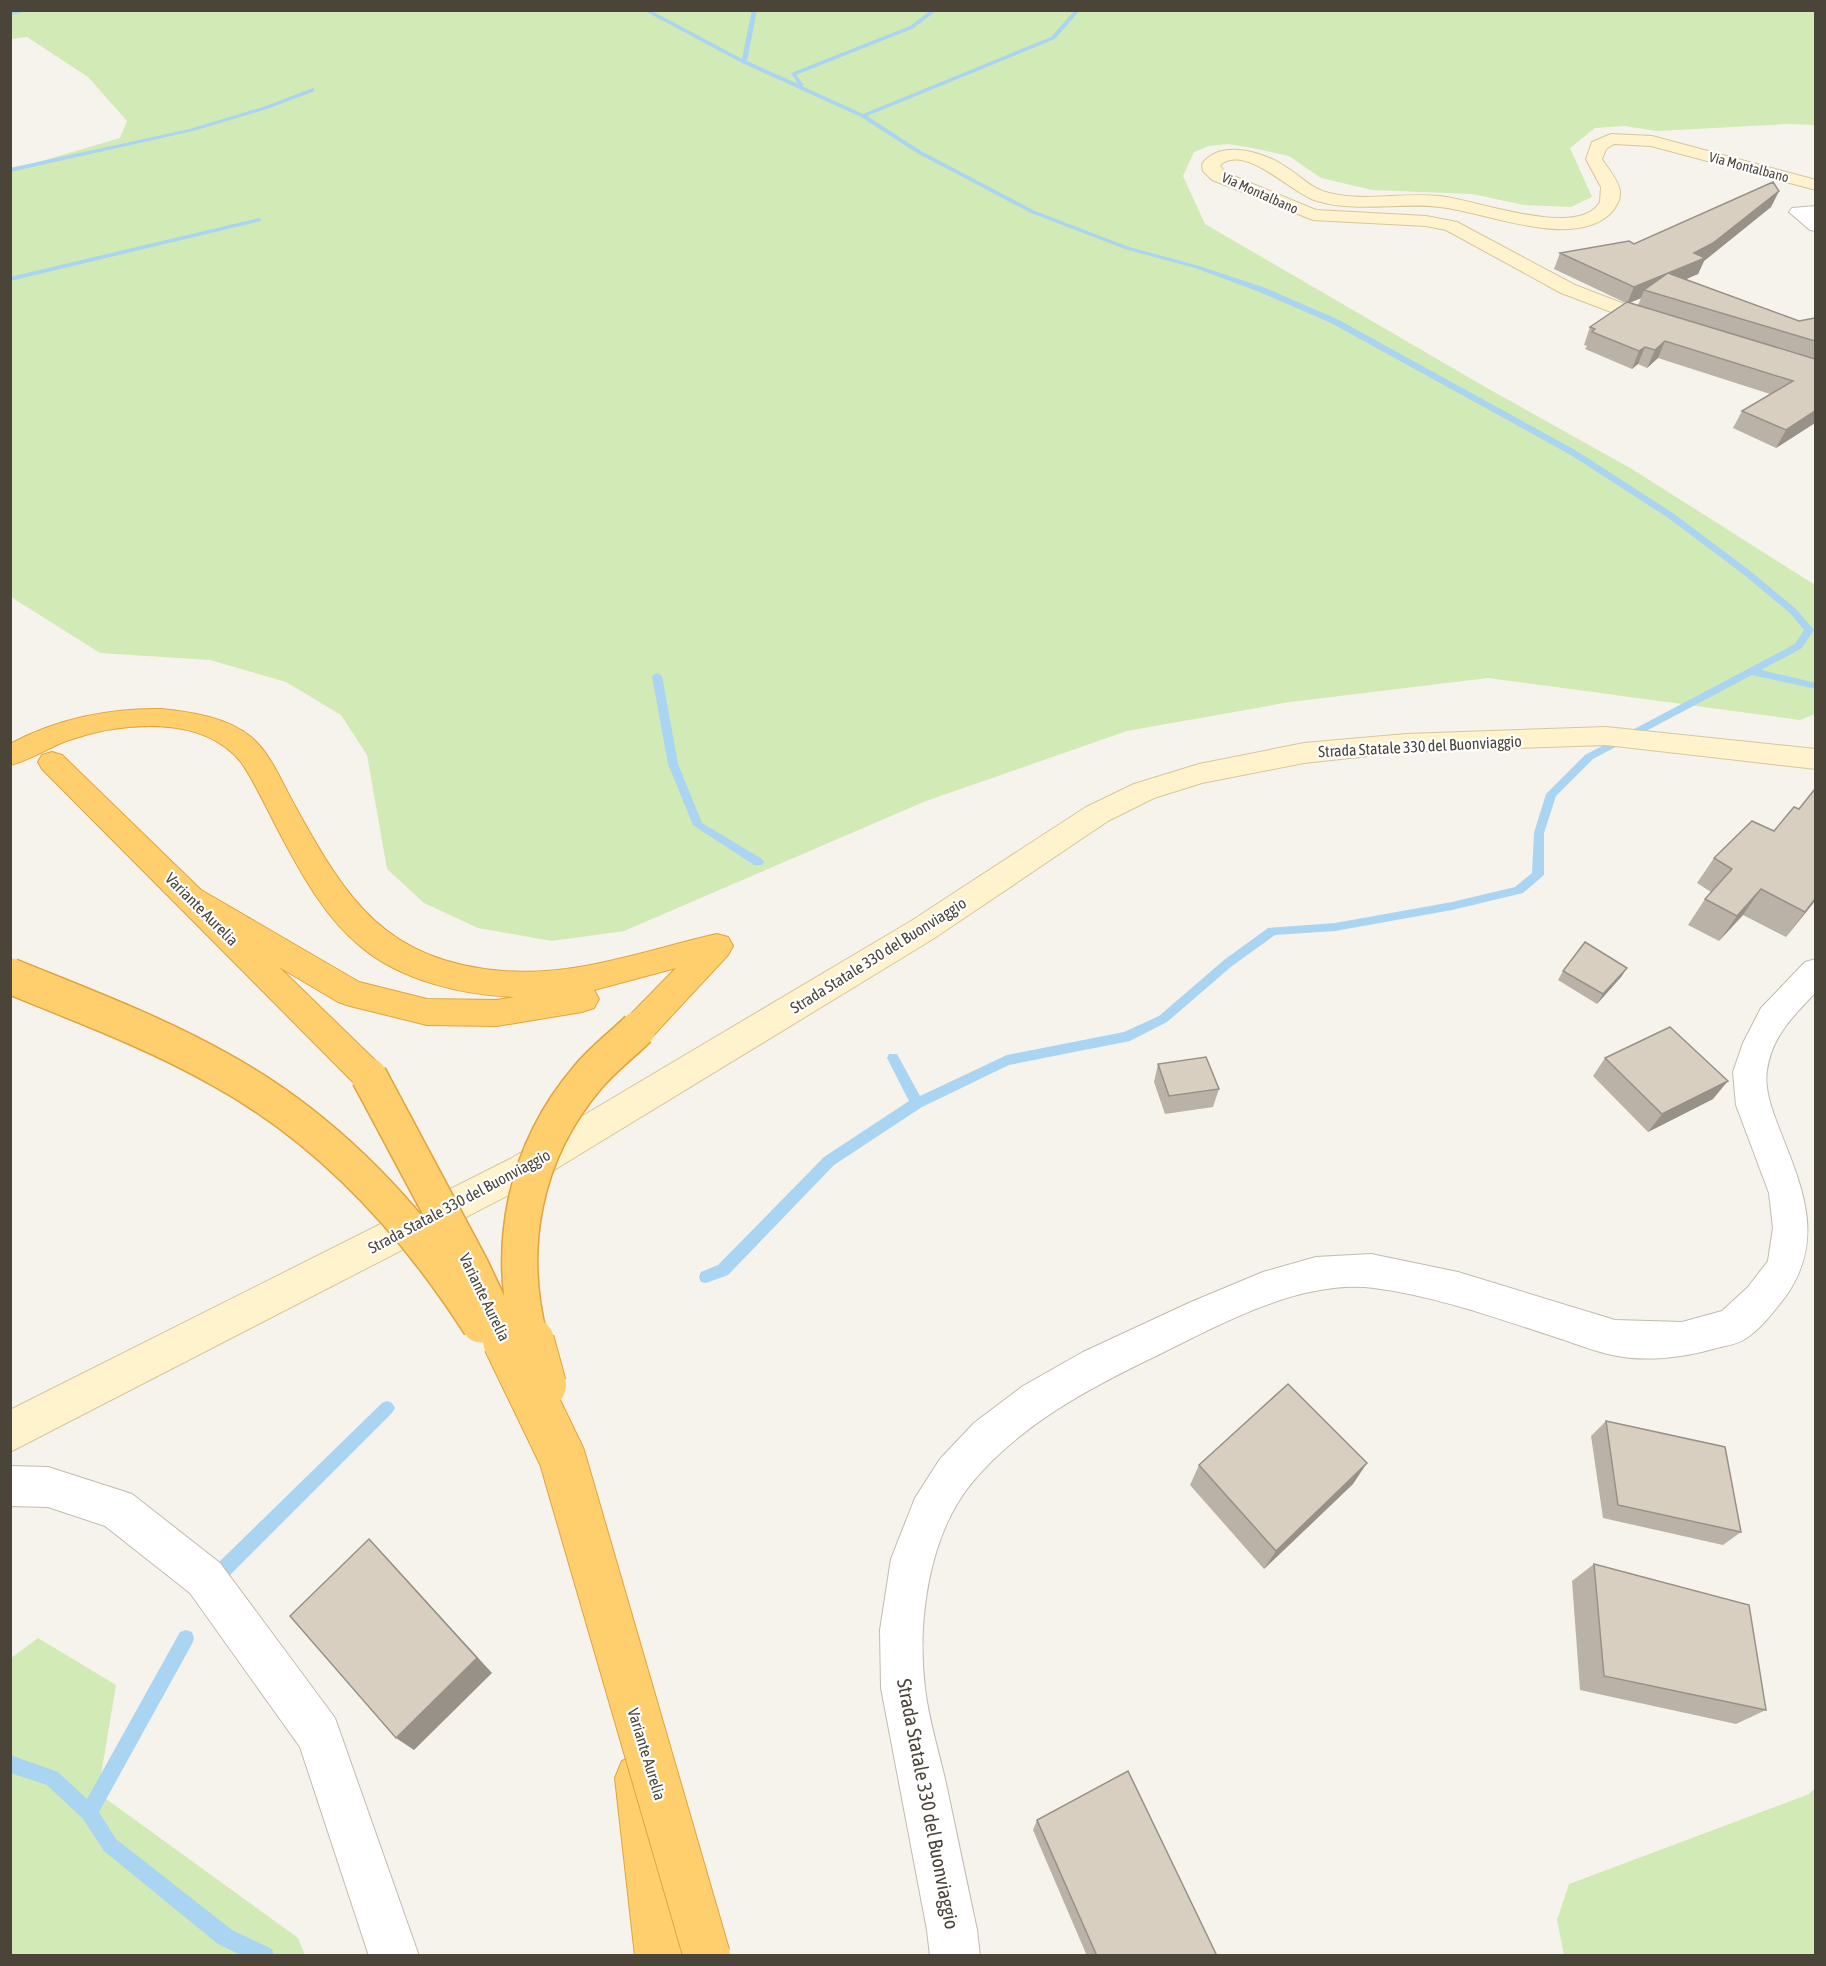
<svg xmlns="http://www.w3.org/2000/svg" width="1826" height="1966" font-family="'Asap Condensed',sans-serif">
<style>
.green{fill:#d2eab5}
.lines{fill:none;stroke-linecap:round;stroke-linejoin:round}
.stream{fill:#a9d4f2;fill-rule:evenodd}
.street-casing{stroke:#c2bbae;stroke-width:2}
.secondary-casing{stroke:#d6c79b;stroke-width:2}
.highway-casing{stroke:#e0a43c;stroke-width:2}
.street{fill:#fff;fill-rule:evenodd}
.secondary{fill:#fff3cd;fill-rule:evenodd}
.highway{fill:#ffcf6e;fill-rule:evenodd}
.highway-bridge-far1-casing{stroke:#e0a43c;stroke-width:38;stroke-linecap:butt}
.highway-bridge-casing{stroke:#e0a43c;stroke-width:48;stroke-linecap:butt}
.highway-bridge-far1{stroke:#ffcf6e;stroke-width:35}
.highway-bridge{stroke:#ffcf6e;stroke-width:46}
.wall{fill:#bab2a6;fill-rule:evenodd}
.shaded-wall{fill:#979187}
.building{fill:#d8cfc1;stroke:#979187;stroke-width:1.5}
.labels{text-anchor:middle;stroke-width:4.5;stroke-linejoin:round;paint-order:stroke}
.far-street-label{font-size:14px;fill:#4b4439;stroke:#fff}
.street-label{font-size:16px;fill:#4b4439;stroke:#fff}
.near-street-label{font-size:20px;fill:#4b4439;stroke:#fff}
</style>
<rect width="100%" height="100%" fill="#f6f3ec"/>
<path class="green" d="M11,10L1815,11V125L1788,124L1657,131L1624,126L1595,128L1570,148L1592,197L1571,207L1524,205L1472,194L1372,190L1321,178L1289,156L1252,148L1228,144L1209,146L1194,152L1183,176L1205,224L1487,388L1632,469L1815,585V714L1800,720L1488,678L1290,702L1127,731L926,801L624,931L552,941L478,928L424,903L387,869L367,755L341,715L286,682L210,660L100,653L11,597V170L120,138L127,121L88,77L27,37L11,39Z
M38,1638L116,1685L98,1793L298,1938L305,1955H11V1658Z
M1815,1788V1955H1564L1557,1920L1569,1884L1809,1794Z"/>
<g class="lines">
<path class="stream" d="M20,10H32L10,15V12Z
M650,10L742,59L752,10H757L747,61L798,84L791,73L910,26L931,10H937L914,28L796,75L804,85L802,86L863,114L1051,37L1075,10H1080L1055,39L867,116L921,151L1035,211L1129,247L1199,266L1263,287L1337,319L1575,450L1673,513L1749,570L1796,609L1814,630L1802,648L1761,670L1816,683V689L1752,675L1593,759L1556,796L1544,833V875L1523,893L1452,910L1335,931L1275,935L1232,966L1167,1022L1130,1041L1009,1065L922,1107L834,1165L728,1275L706,1283L701,1282L699,1277L701,1272L718,1265L824,1157L909,1101L887,1058L889,1054H897L920,1096L1007,1055L1124,1032L1159,1016L1224,960L1268,928L1335,923L1452,902L1515,887L1532,873L1534,833L1546,794L1585,755L1795,644L1804,630L1790,613L1743,574L1667,517L1569,454L1331,323L1257,291L1195,268L1125,249L1031,213L917,153L861,117L742,63L643,10Z
M313,88L315,91L267,109L193,131L10,172V168L190,129L263,107Z
M259,218L261,219V221L10,281V277Z
M657,673L662,676L678,764L702,823L762,859L764,862L762,865H754L693,825L668,764L652,676Z
M387,1401L392,1403L395,1408L392,1413L229,1576L223,1578L217,1576L215,1570L217,1564L382,1403Z
M186,1630L192,1632L194,1638L192,1644L99,1812L116,1839L232,1930L272,1949L274,1956H243L218,1944L104,1851L83,1819L47,1785L10,1773V1755L58,1772L87,1799L180,1632Z"/>
<g class="street-casing">
<path id="street" d="M1816,206V231L1810,230L1789,212L1792,208Z
M1816,959V992C1794,1015 1772,1036 1767,1070C1764,1089 1772,1110 1779,1128C1802,1187 1826,1238 1786,1296C1775,1310 1761,1329 1745,1339C1736,1345 1723,1346 1713,1349C1682,1358 1643,1362 1612,1355C1593,1351 1574,1343 1555,1337C1496,1318 1436,1296 1374,1288C1301,1279 1221,1324 1158,1355C1089,1388 1019,1425 970,1485C928,1538 917,1623 925,1688C929,1722 940,1755 947,1788C957,1836 967,1883 977,1930L980,1956H930L927,1930L881,1688L880,1630L891,1559L915,1498L940,1459L974,1423L1023,1386L1083,1352L1191,1302L1263,1272L1316,1257L1371,1254L1458,1272L1615,1320L1682,1322L1722,1311L1748,1287L1768,1261L1773,1228L1769,1193L1736,1105L1733,1072L1743,1043L1761,1008L1805,962Z
M10,1466L48,1467L132,1494L220,1563L335,1718L419,1956H369L300,1747L190,1593L105,1526L48,1507L10,1506Z"/>
</g>
<g class="secondary-casing">
<path id="secondary" d="M1611,134L1652,136L1816,180V190L1651,146L1614,144L1606,149L1602,159C1608,169 1618,179 1620,191C1621,200 1615,209 1609,215C1569,249 1486,212 1440,207C1399,202 1358,213 1317,201C1291,194 1247,143 1220,165L1224,172L1316,210L1426,216L1457,222L1575,285L1666,320L1669,324L1666,328L1659,330L1561,293L1446,230L1426,226L1313,220L1212,180L1203,171L1202,164C1221,138 1265,153 1286,167C1301,176 1311,189 1329,193C1365,202 1402,192 1439,196C1474,199 1579,240 1600,202L1601,187L1586,159L1592,142Z
M1606,727L1816,749V769L1606,745L1406,752L1304,763L1202,783L1154,798L1108,821L933,939L536,1181L10,1452V1410L510,1159L911,921L1086,807L1134,784L1199,764L1304,743L1406,734Z"/>
</g>
<g class="highway-casing">
<path id="highway" d="M161,709C191,712 227,717 251,737C271,754 282,783 295,806C347,901 386,961 503,971C576,977 646,950 717,934L728,937L733,946L728,955L650,1039L638,1043L626,1039L621,1029L626,1019L676,968L594,990L599,999L594,1008L582,1012L497,1026L427,1025L350,1006L338,1002L279,967L381,1066L386,1076L381,1086L369,1090L357,1086L42,769L38,762L42,755L52,752L62,755L201,890L359,982L427,999L497,1000L515,997C463,995 401,981 360,946C327,919 305,880 285,843C270,816 258,787 241,762C202,714 122,722 69,740C49,747 31,760 10,765V744C56,719 110,708 161,709Z
M639,1754L656,1761L663,1778L687,1956H635L615,1778L622,1761Z"/>
</g>
<use href="#street" class="street"/>
<use href="#secondary" class="secondary"/>
<use href="#highway" class="highway"/>
<g class="highway-bridge-far1-casing">
<path id="highway-bridge-far1" d="M10,976C81,1005 154,1032 221,1070C330,1130 414,1222 480,1325
M369,1076L471,1267L507,1343
M531,1343C505,1248 524,1152 588,1077C603,1059 622,1045 638,1029"/>
</g>
<g class="highway-bridge-casing">
<path id="highway-bridge" d="M506,1341L562,1457L707,1956
M531,1341L543,1385"/>
</g>
<use href="#highway-bridge-far1" class="highway-bridge-far1"/>
<use href="#highway-bridge" class="highway-bridge"/>
</g>
<path class="wall" d="M1779,191L1771,207L1704,261L1698,274L1686,279L1799,321L1815,318V423L1776,448L1733,428L1742,411L1770,394L1658,358L1647,368L1638,364L1632,369L1585,349L1587,346L1584,345L1590,327L1626,303L1554,269L1560,253L1634,244ZM1641,298L1638,305L1629,303Z
M1714,858L1815,901L1786,937L1743,915L1719,941L1688,925L1705,899L1711,892L1697,883Z
M1627,968L1621,977L1597,1004L1558,980L1563,971Z
M1605,1058L1713,1099L1648,1132L1593,1076Z
M1158,1064L1219,1089L1213,1107L1165,1114L1154,1082Z
M1606,1421L1741,1532L1723,1545L1603,1518L1591,1436Z
M1199,1465L1353,1484L1264,1569L1190,1485Z
M1594,1564L1766,1710L1736,1724L1580,1690L1572,1581Z
M1037,1820L1217,1956H1087L1033,1830Z"/>
<path class="shaded-wall" d="M1779,191L1771,207L1704,261L1698,274L1654,293L1644,290L1641,298L1627,304L1634,287L1694,253Z
M1665,341L1658,358L1647,368L1655,350Z
M1645,347L1638,364L1632,369L1639,351Z
M1815,411V423L1776,448L1786,430Z
M1761,889L1743,915L1719,941L1737,916Z
M1815,899V901L1786,937L1805,912Z
M1627,968L1621,977L1597,1004L1603,994Z
M1728,1081L1713,1099L1648,1132L1662,1114Z
M1367,1463L1353,1484L1264,1569L1276,1551Z
M369,1539L387,1558L492,1673L414,1750L396,1738Z"/>
<path class="building" d="M1773,182L1779,191L1713,243L1694,253L1705,258L1634,287L1560,253L1629,241L1634,244Z
M1668,273L1799,321L1815,318V341L1644,290Z
M1627,302L1815,359V411L1786,430L1742,411L1793,381L1665,341L1655,350L1645,347L1639,351L1592,332L1595,329L1590,327Z
M1815,789V899L1805,912L1761,889L1737,916L1705,899L1732,869L1714,858L1752,821L1774,831L1794,807L1799,809Z
M1585,942L1627,968L1603,994L1563,971Z
M1670,1027L1728,1081L1662,1114L1605,1058Z
M1206,1057L1219,1089L1169,1096L1158,1064Z
M1288,1384L1367,1463L1276,1551L1199,1465Z
M1606,1421L1725,1447L1741,1532L1618,1505Z
M369,1539L477,1658L396,1738L290,1616Z
M1594,1564L1749,1605L1766,1710L1604,1676Z
M1128,1771L1217,1956H1097L1037,1820Z"/>
<g class="labels">
<g class="far-street-label">
<text transform="translate(1749 167) rotate(15)" y="5">Via Montalbano</text>
<text transform="translate(1260 193) rotate(24)" y="5">Via Montalbano</text>
</g>
<g class="street-label">
<text transform="translate(1420 746) rotate(-3)" y="6">Strada Statale 330 del Buonviaggio</text>
<text transform="translate(202 909) rotate(45)" y="6">Variante Aurelia</text>
<text transform="translate(878 955) rotate(-32)" y="6">Strada Statale 330 del Buonviaggio</text>
<text transform="translate(459 1201) rotate(-28)" y="6">Strada Statale 330 del Buonviaggio</text>
<text transform="translate(485 1297) rotate(64)" y="6">Variante Aurelia</text>
<text transform="translate(647 1754) rotate(73)" y="6">Variante Aurelia</text>
</g>
<g class="near-street-label">
<text transform="translate(928 1804) rotate(79)" y="7">Strada Statale 330 del Buonviaggio</text>
</g>
</g>
<rect width="1826" height="1966" fill="none" stroke="#4b4439" stroke-width="24"/>
</svg>
